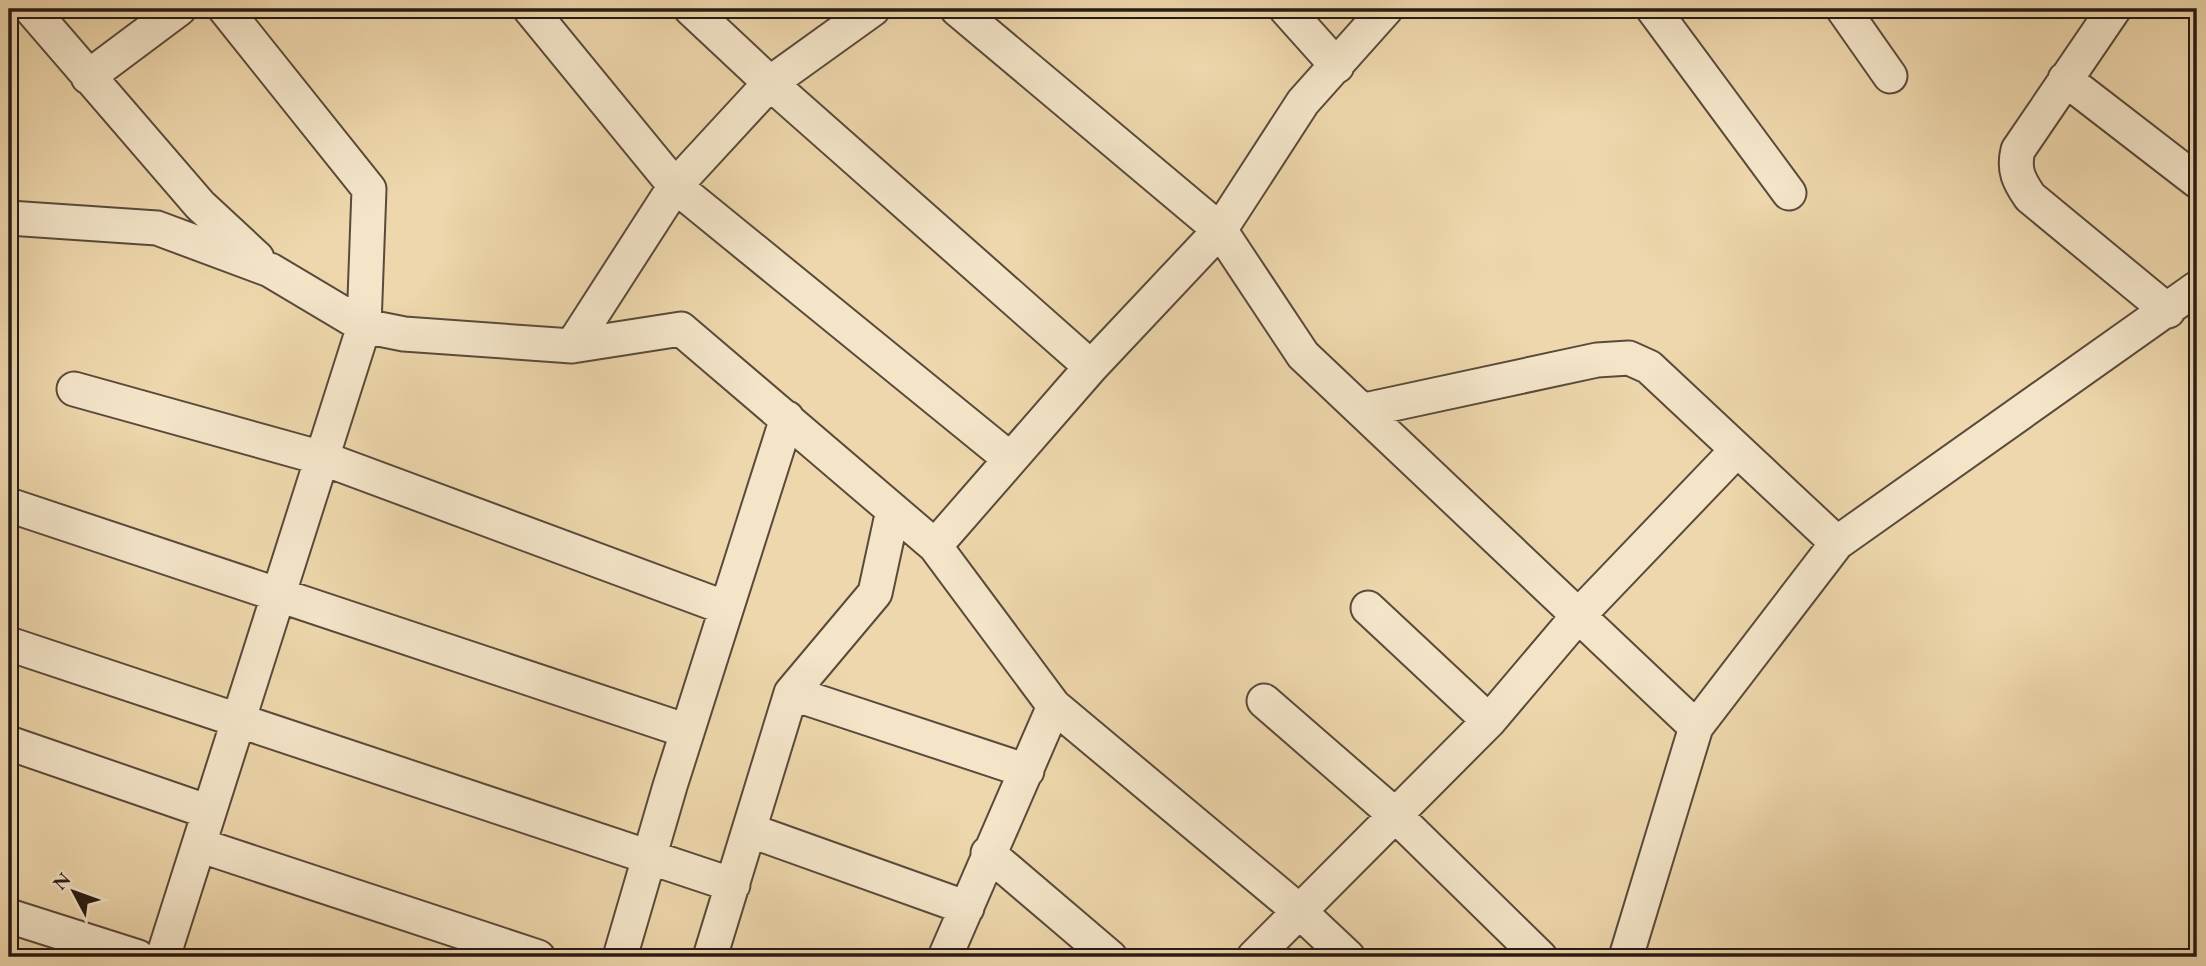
<svg xmlns="http://www.w3.org/2000/svg" width="2206" height="966" font-family="'EB Garamond',serif">
<style>
.lines{fill:none;stroke-linecap:round;stroke-linejoin:round}
.minor-casing{stroke:#594a3b;stroke-width:37}
.minor{stroke:#f4e5c9;stroke-width:33}
</style>
<rect width="100%" height="100%" fill="#eed7ac"/>
<filter id="stains"><feTurbulence type="fractalNoise" baseFrequency=".00286" numOctaves="4"/><feColorMatrix values="0 0 0 0 .2 0 0 0 0 .09 0 0 0 0 .02 0 0 0 .5 -.17"/></filter>
<radialGradient id="worn" r=".72"><stop offset=".6" stop-color="#630" stop-opacity="0"/><stop offset="1" stop-color="#630" stop-opacity=".3"/></radialGradient>
<g class="lines">
<g class="minor-casing">
<path id="minor" d="M31,9L200,205L257,258
M530,9L675,186L1010,459
M691,9L770,83L1091,367
M957,9L1220,230L1303,355L1696,727
M1286,9L1337,66
M1653,9L1789,193
M1843,9L1890,76
M2114,9L2018,150C2013,170 2019,181 2030,197L2168,311
M88,77L179,9
M2065,79L2197,181
M9,218L157,228L270,270L364,326L404,334L572,346L681,329L935,546L1054,706L1298,910L1348,957
M572,346L675,186L770,83L873,9
M74,389L322,458L726,608
M1365,410L1597,360L1629,358L1649,367L1837,543
M9,505L687,731
M935,546L1091,367L1220,230L1303,102L1386,9
M1368,608L1489,721
M9,644L733,885
M791,693L1027,771
M1264,701L1394,814L1540,957
M9,743L209,812
M749,830L967,908
M199,845L538,957
M988,853L1110,957
M9,916L138,957
M163,957L364,326L369,189L225,9
M620,957L670,786L787,418
M710,957L791,693L875,593L893,510
M945,957L1054,706
M1254,957L1489,721L1578,616L1736,451
M1626,957L1696,727L1837,543L2197,288"/>
</g>
<use href="#minor" class="minor"/>
</g>
<rect width="2206" height="966" fill="none" stroke="#eed7ac" stroke-width="35"/>
<rect x="10" y="10" width="2185" height="945" fill="none" stroke="#271b15" stroke-width="3.5"/>
<rect x="18" y="18" width="2171" height="931" fill="none" stroke="#271b15" stroke-width="2"/>
<g transform="translate(74 892) rotate(311)" stroke="#f4e5c9" stroke-width="5" paint-order="stroke">
<path d="M0-5L12 26L0 18L-12 26Z" fill="#271b15"/>
<text y="-10" font-size="19" font-weight="bold" text-anchor="middle" fill="#271b15">N</text>
</g>
<rect width="100%" height="100%" filter="url(#stains)"/>
<rect width="100%" height="100%" fill="url(#worn)"/>
</svg>
